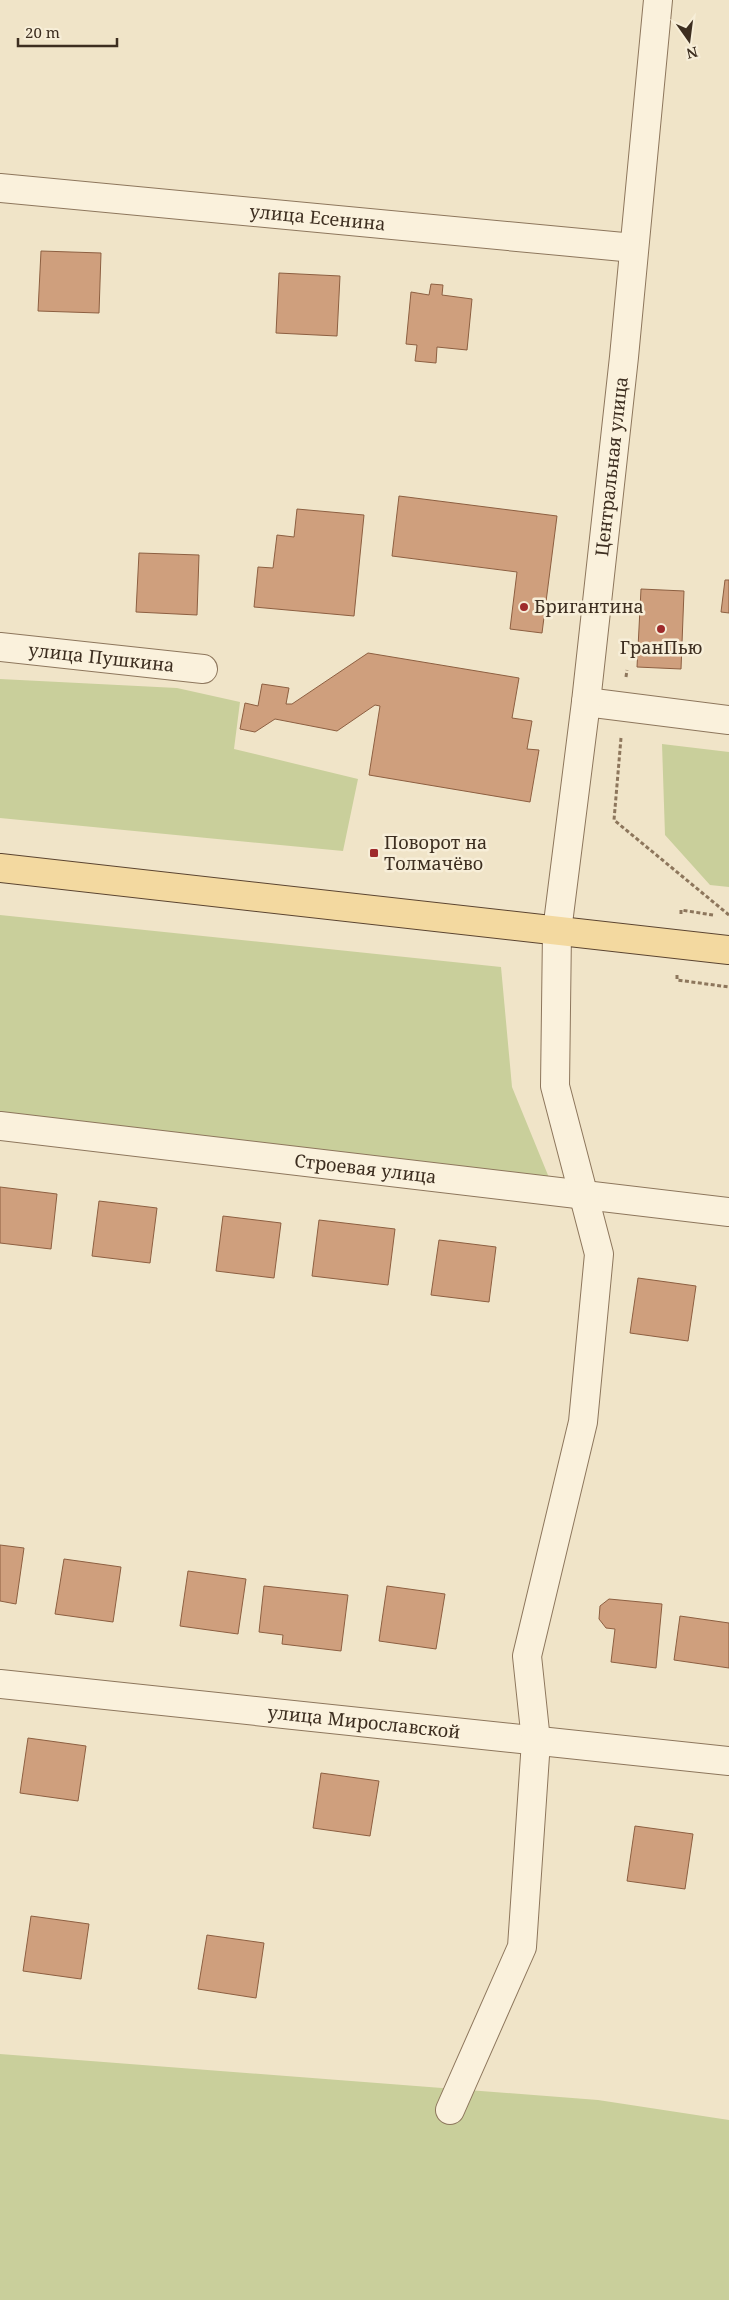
<svg xmlns="http://www.w3.org/2000/svg" width="729" height="2300" font-family="'Noto Serif',serif">
<style>
.green{fill:#c9cf9b}
.building{fill:#cf9f7d;stroke:#8d5f41}
.lines{fill:none;stroke-linecap:round;stroke-linejoin:round}
.minor-casing{stroke:#8d765c;stroke-width:30}
.major-casing{stroke:#5b4430;stroke-width:30}
.path{stroke:#8d765c;stroke-width:3;stroke-dasharray:4 2.5;stroke-linecap:butt}
.minor{stroke:#faf1dc;stroke-width:28}
.major{stroke:#f3d9a0;stroke-width:28}
.poi-dot{fill:#9e2a2b;stroke:#f7eed8;stroke-width:2}
.labels{text-anchor:middle;stroke-width:5;stroke-linejoin:round;paint-order:stroke}
.street-label{font-size:18px;fill:#3d2e20;stroke:#f7eed8}
.poi-label{font-size:18px;fill:#3d2e20;stroke:#f7eed8;text-anchor:start}
</style>
<rect width="100%" height="100%" fill="#f0e4c8"/>
<path class="green" d="M0,679L177,688L240,702L234,749L358,779L343,851L0,818Z
M662,744L729,752V887L710,885L665,835Z
M0,915L501,967L512,1087L552,1185L0,1117Z
M0,2054L598,2100L729,2120V2300H0Z"/>
<path class="building" d="M41,251L101,253L99,313L38,311Z
M279,273L340,276L337,336L276,333Z
M431,284L443,285L442,295L472,299L467,350L437,347L436,363L415,361L417,345L406,344L411,292L429,295Z
M399,496L557,516L542,633L510,629L517,572L392,556Z
M297,509L364,515L354,616L254,607L258,567L273,568L277,535L294,537Z
M139,553L199,555L197,615L136,612Z
M725,580H729V613L721,612Z
M641,589L684,591L681,669L637,667Z
M368,653L519,678L512,718L532,721L527,749L539,750L530,802L369,775L380,706L375,705L337,731L275,719L255,732L240,729L245,703L258,706L262,684L289,688L286,704H292Z
M0,1187L57,1194L51,1249L0,1243Z
M99,1201L157,1208L150,1263L92,1256Z
M223,1216L281,1223L274,1278L216,1271Z
M319,1220L395,1229L388,1285L312,1276Z
M439,1240L496,1247L489,1302L431,1295Z
M638,1278L696,1286L688,1341L630,1333Z
M0,1545L24,1548L16,1604L0,1601Z
M64,1559L121,1567L113,1622L55,1614Z
M188,1571L246,1579L238,1634L180,1626Z
M264,1586L348,1595L341,1651L282,1644L283,1635L259,1632Z
M387,1586L445,1594L436,1649L379,1641Z
M609,1599L662,1604L656,1668L611,1662L615,1629L606,1628L599,1619L600,1606Z
M680,1616L729,1623V1668L674,1660Z
M28,1738L86,1746L78,1801L20,1793Z
M321,1773L379,1781L370,1836L313,1828Z
M635,1826L693,1834L685,1889L627,1881Z
M31,1916L89,1924L81,1979L23,1971Z
M207,1935L264,1943L256,1998L198,1989Z"/>
<g class="lines">
<g class="minor-casing">
<g id="minor">
<path id="s1" d="M0,188L634,248"/>
<path id="s2" d="M0,647L203,669"/>
<path d="M586,702L729,720"/>
<path id="s3" d="M0,1126L729,1212"/>
<path id="s4" d="M0,1684L729,1761"/>
<path id="s5" d="M450,2110L522,1947L536,1741L527,1656L583,1422L599,1254L555,1086L557,931L586,702L624,357L658,0"/>
</g>
</g>
<g class="major-casing">
<path id="major" d="M0,868L729,950"/>
</g>
<path class="path" d="M626,677L627,670
M621,738L614,820L729,915
M681,914V910L713,915
M677,975V980L729,987"/>
<use href="#minor" class="minor"/>
<use href="#major" class="major"/>
</g>
<g class="poi-dot">
<circle cx="524" cy="607" r="5"/>
<circle cx="661" cy="629" r="5"/>
<rect x="369" y="848" width="10" height="10" rx="2.5"/>
</g>
<g class="labels">
<g class="street-label">
<text dy="6" stroke="none"><textPath href="#s1" startOffset="319">улица Есенина</textPath></text>
<text dy="6" stroke="none"><textPath href="#s5" startOffset="1676">Центральная улица</textPath></text>
<text dy="6" stroke="none"><textPath href="#s2" startOffset="102">улица Пушкина</textPath></text>
<text dy="6" stroke="none"><textPath href="#s3" startOffset="368">Строевая улица</textPath></text>
<text dy="6" stroke="none"><textPath href="#s4" startOffset="366">улица Мирославской</textPath></text>
</g>
<g class="poi-label">
<text x="534" y="613">Бригантина</text>
<text x="661" y="654" text-anchor="middle">ГранПью</text>
<text x="384" y="849">Поворот на<tspan x="384" dy="21">Толмачёво</tspan></text>
</g>
</g>
<g transform="translate(689 40) rotate(166)" stroke="#f7eed8" stroke-width="4" paint-order="stroke">
<path d="M0-4L9 19L0 12L-9 19Z" fill="#3d2e20"/>
<text y="-8" font-size="14" font-weight="bold" text-anchor="middle" fill="#3d2e20">N</text>
</g>
<path d="M18 38v8h99v-8" fill="none" stroke="#3d2e20" stroke-width="2.5"/>
<text x="25" y="38" font-size="15" fill="#3d2e20" stroke="#f7eed8" stroke-width="4" paint-order="stroke">20 m</text>
</svg>
